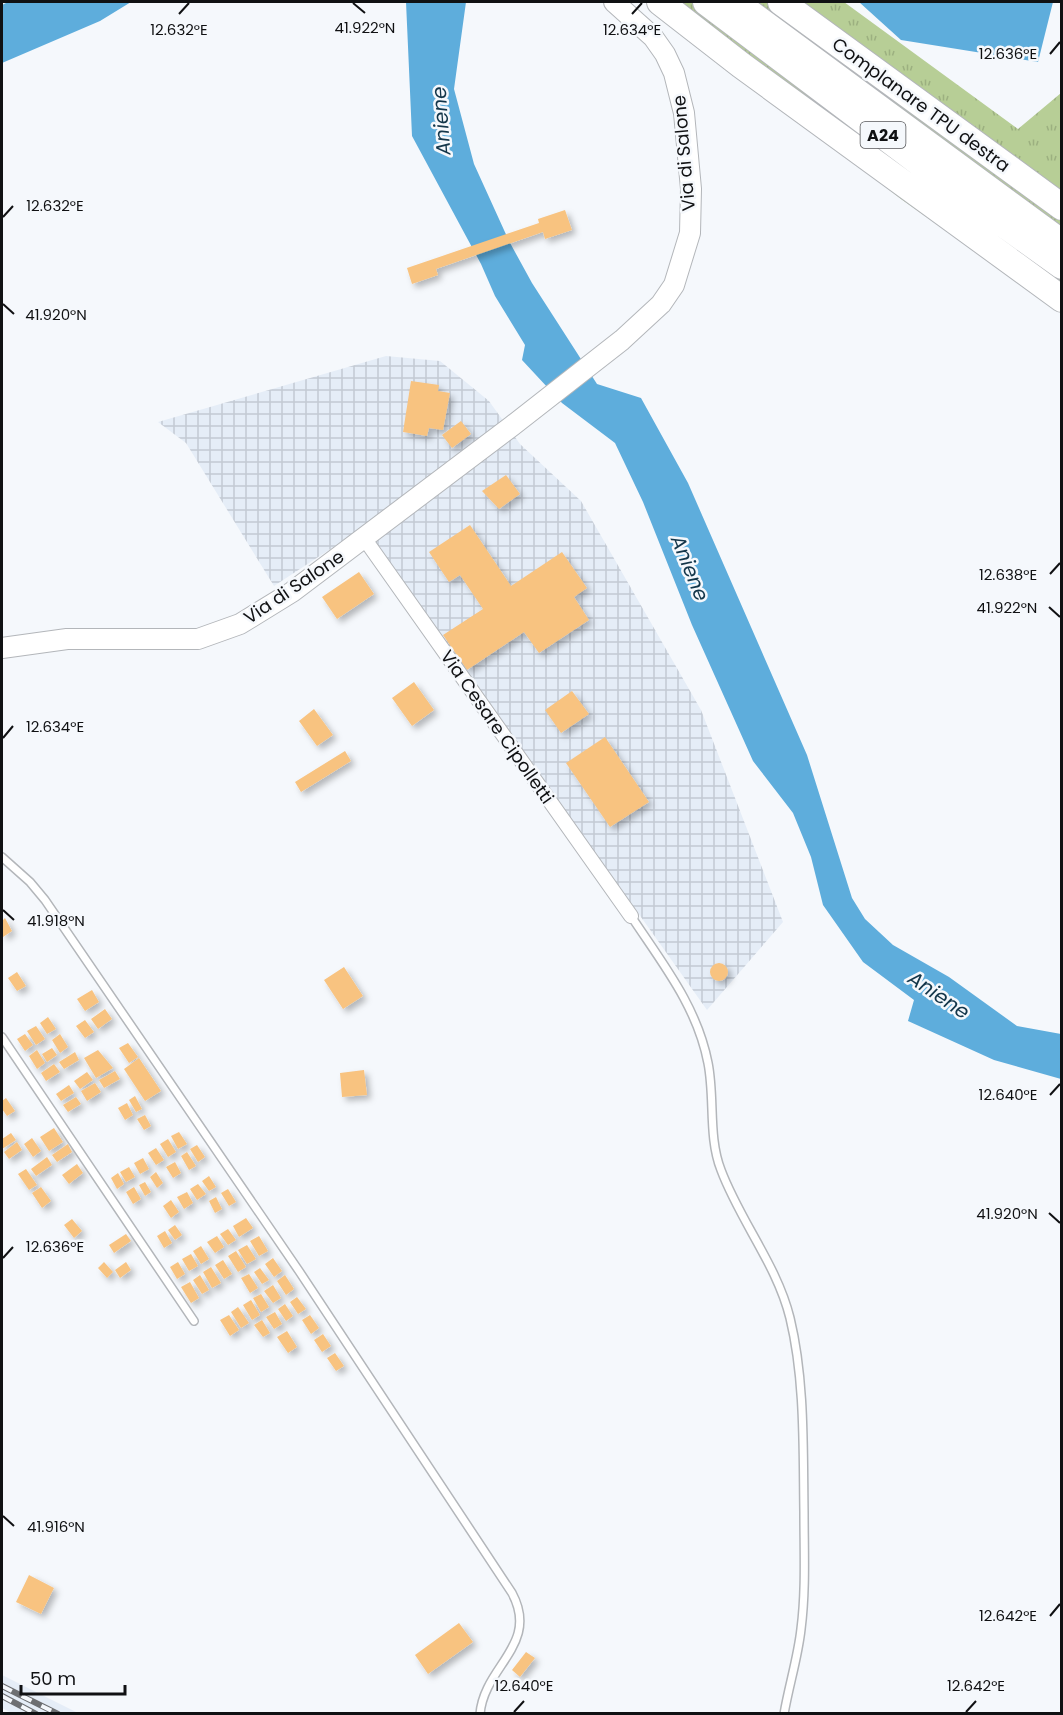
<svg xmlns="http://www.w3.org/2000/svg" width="1063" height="1715" font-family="Poppins,sans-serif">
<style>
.built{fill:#e5edf7}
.industrial{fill:url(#industrial-grid)}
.grass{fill:url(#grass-tufts)}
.water{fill:#5eaddc}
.building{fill:#f8c380;filter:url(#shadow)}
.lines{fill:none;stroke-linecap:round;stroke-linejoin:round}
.lane-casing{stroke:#b3b6ba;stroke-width:10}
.street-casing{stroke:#b3b6ba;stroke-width:16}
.secondary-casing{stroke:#b3b6ba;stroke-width:22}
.highway-casing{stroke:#b3b6ba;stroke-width:28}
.lane{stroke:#fff;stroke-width:7}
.street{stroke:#fff;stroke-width:14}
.secondary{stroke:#fff;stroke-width:20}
.highway{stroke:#fff;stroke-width:26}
.rail-casing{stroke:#6d6f72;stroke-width:6}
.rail{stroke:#f5f8fc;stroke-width:4;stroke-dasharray:11;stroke-linecap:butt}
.ticks{fill:none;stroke:#101113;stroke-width:2}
.labels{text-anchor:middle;stroke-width:5;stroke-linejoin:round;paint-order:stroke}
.shield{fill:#f5f8fc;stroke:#555659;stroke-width:1.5}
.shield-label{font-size:16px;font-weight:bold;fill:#101113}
.street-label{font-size:18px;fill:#101113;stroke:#f5f8fc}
.water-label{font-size:20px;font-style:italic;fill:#13364a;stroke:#f5f8fc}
.ticks-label{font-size:15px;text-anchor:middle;fill:#101113;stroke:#f5f8fc;stroke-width:5;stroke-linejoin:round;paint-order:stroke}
</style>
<defs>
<pattern id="industrial-grid" width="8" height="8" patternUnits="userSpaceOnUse" patternTransform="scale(1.5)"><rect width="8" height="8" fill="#e5edf7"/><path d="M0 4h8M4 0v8" fill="none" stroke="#c3cad3"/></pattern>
<pattern id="grass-tufts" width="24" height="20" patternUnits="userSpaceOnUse" patternTransform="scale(1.5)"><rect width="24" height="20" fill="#b7ce96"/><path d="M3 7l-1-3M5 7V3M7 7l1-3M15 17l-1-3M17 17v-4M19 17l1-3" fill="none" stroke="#9cb080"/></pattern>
<filter id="shadow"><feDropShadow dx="4" dy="4" stdDeviation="3" flood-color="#0004"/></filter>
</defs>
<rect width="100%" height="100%" fill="#f5f8fc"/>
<path class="built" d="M2,1675L76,1712V1713H12L2,1708Z"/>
<path class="industrial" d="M386,356L440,361L489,401L520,444L581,501L701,710L783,922L707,1010L364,527L274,586L186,443L158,422Z"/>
<path class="grass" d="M650,2H844L1018,129L1061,93V312L901,199Z"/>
<path class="water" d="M8,2H131L100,21L2,63V5Z
M406,2H466L454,89L474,164L509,241L532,283L597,384L641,398L688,483L807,755L852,898L865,919L893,945L949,977L1017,1026L1061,1034V1079L994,1060L908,1021L914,1000L863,962L823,905L811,857L793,813L753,761L692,625L643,502L615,443L562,403L522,360L525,345L495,296L481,264L412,136Z
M859,2H1053L1038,62L901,40Z"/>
<path class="building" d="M565,210L572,230L545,239L543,232L436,269L438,275L412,284L407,268L539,223L538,219Z
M411,381L439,385L438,391L450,393L443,430L429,428L427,436L403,432Z
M461,421L471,434L452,448L442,435Z
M506,475L520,494L499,509L482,491Z
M470,525L511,586L562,552L587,588L574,597L589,620L539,653L524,632L467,670L443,635L483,609L460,575L449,582L429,552Z
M359,572L374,594L337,619L322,597Z
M414,682L434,710L412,726L392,698Z
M572,691L589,714L561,733L545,710Z
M314,709L333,735L317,746L299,721Z
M605,737L649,802L610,827L566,763Z
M345,751L351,761L301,792L295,782Z
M5,918L12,931L3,937L2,921Z
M710 972a9 9 0 1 1 18 0a9 9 0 1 1-18 0Z
M344,967L363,996L343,1009L324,980Z
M17,972L26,986L17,991L8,978Z
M92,990L99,1002L85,1011L77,999Z
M105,1009L112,1019L98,1029L91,1019Z
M48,1017L56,1029L47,1034L40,1023Z
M85,1020L94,1032L85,1038L76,1026Z
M36,1026L45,1039L36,1045L27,1031Z
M25,1034L33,1045L25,1051L17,1039Z
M60,1034L68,1047L60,1053L52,1040Z
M128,1043L138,1057L129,1063L119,1048Z
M52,1048L57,1055L47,1062L42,1054Z
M37,1050L45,1063L37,1069L29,1056Z
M98,1050L113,1068L96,1078L84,1058Z
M75,1052L79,1060L64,1069L59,1062Z
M139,1058L161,1091L145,1101L124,1069Z
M54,1064L60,1072L46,1081L41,1073Z
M364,1070L367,1095L342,1097L340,1073Z
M115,1071L120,1079L104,1088L99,1080Z
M87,1072L93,1080L80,1089L74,1081Z
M95,1083L101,1092L87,1101L81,1091Z
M69,1085L74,1093L61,1101L56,1094Z
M135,1096L142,1109L136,1112L129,1100Z
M76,1097L81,1104L68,1112L63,1105Z
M6,1098L15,1111L7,1116L2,1109V1101Z
M127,1103L133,1115L125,1120L118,1108Z
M145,1115L151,1126L144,1130L137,1119Z
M54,1128L63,1142L49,1151L40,1137Z
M179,1132L187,1144L178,1149L171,1136Z
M11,1133L16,1140L2,1149V1139Z
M32,1138L41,1151L33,1157L24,1144Z
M168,1139L176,1152L168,1157L160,1144Z
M17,1142L22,1150L9,1159L4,1152Z
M68,1144L72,1152L57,1162L52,1155Z
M197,1145L205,1157L198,1162L190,1149Z
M156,1148L164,1160L156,1165L148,1153Z
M187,1152L196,1166L189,1170L181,1156Z
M47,1157L52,1165L36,1176L31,1169Z
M143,1158L149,1169L140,1174L134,1163Z
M175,1162L181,1173L173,1178L166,1167Z
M77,1164L83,1173L69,1184L62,1175Z
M129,1167L135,1177L126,1182L120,1172Z
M26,1169L37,1185L29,1190L18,1174Z
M156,1172L163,1183L157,1188L150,1177Z
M118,1173L124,1184L117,1189L111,1178Z
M209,1176L216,1187L209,1191L202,1181Z
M145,1182L151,1192L145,1196L139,1185Z
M198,1184L206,1194L197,1200L190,1189Z
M41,1187L51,1201L42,1208L32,1193Z
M134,1187L141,1199L133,1204L126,1192Z
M228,1189L236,1202L229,1206L221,1193Z
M187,1192L193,1203L184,1209L177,1197Z
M216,1197L222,1209L215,1213L209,1201Z
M171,1200L179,1212L171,1218L163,1206Z
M246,1218L253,1228L239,1237L233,1226Z
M72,1219L82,1231L74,1238L64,1225Z
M175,1225L182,1235L175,1240L168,1230Z
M228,1229L236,1240L228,1245L220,1234Z
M165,1231L172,1243L164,1248L157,1236Z
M126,1234L131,1241L114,1253L109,1245Z
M217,1236L224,1247L215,1253L207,1242Z
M259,1236L268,1251L259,1256L250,1241Z
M247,1245L256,1259L247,1264L238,1250Z
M201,1246L209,1259L201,1264L193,1251Z
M236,1251L246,1267L238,1272L228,1256Z
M191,1254L198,1266L189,1271L182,1259Z
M273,1258L282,1271L274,1277L265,1264Z
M223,1260L232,1274L224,1279L215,1265Z
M104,1262L113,1272L107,1278L98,1268Z
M126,1262L131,1270L120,1278L115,1270Z
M178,1262L185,1274L177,1279L170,1267Z
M211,1267L221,1283L212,1288L203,1272Z
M260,1268L269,1280L262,1284L254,1272Z
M249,1274L258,1288L250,1293L241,1278Z
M200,1275L209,1290L202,1294L193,1280Z
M285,1275L294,1289L286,1295L277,1281Z
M190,1282L199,1298L191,1303L181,1287Z
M273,1285L281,1298L273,1303L264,1291Z
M261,1294L269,1307L261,1312L253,1298Z
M297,1297L306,1309L298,1314L290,1302Z
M251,1300L260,1315L252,1320L243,1305Z
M285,1304L293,1316L286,1321L278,1309Z
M238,1307L249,1323L241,1328L231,1312Z
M275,1312L282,1324L274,1329L266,1317Z
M229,1315L239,1330L230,1336L220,1320Z
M310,1315L319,1328L311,1334L302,1320Z
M262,1320L270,1333L263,1337L254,1325Z
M287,1331L297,1347L288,1353L277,1337Z
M323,1334L331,1346L322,1352L314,1340Z
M335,1353L344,1366L336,1371L327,1358Z
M29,1575L54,1588L41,1614L16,1602Z
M459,1623L473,1642L428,1674L415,1655Z
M526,1652L535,1658L520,1677L512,1670Z"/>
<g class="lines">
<g class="lane-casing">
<path id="lane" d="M2,857L30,882L45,900L299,1271L512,1593C540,1645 484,1666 480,1714
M631,916C662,963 697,1006 708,1063C715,1098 708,1137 721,1170C740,1221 777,1265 790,1318C805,1380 803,1448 804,1512C804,1551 806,1590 801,1629C798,1657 789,1685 784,1714
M2,1037L194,1321"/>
</g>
<g class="street-casing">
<path id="street" d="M364,538L631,916"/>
</g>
<g class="secondary-casing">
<path id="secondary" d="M2,648L67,639H198L240,624L292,592L512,426L622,340L661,304L674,285L690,233L691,189L684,113L674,73L665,54L653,37L614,2"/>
</g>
<g class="highway-casing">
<path id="highway" d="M660,2L741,65L1062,299
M706,2L949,185L1062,266
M735,2L1062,243
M781,2L1062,207"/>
</g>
<use href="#lane" class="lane"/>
<use href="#street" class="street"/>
<use href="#secondary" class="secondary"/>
<use href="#highway" class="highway"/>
<g class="rail-casing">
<path id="rail" d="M2,1686L58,1714
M2,1696L36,1714"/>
</g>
<use href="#rail" class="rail"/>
</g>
<path class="ticks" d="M353,3L365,13M179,14L189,3M632,14L642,3M1050,54L1060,42M3,217L13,206M3,304L14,314M1050,574L1060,563M1049,607L1060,617M3,738L13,726M3,910L14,920M1050,1095L1060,1084M1049,1213L1060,1223M3,1258L13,1247M3,1516L14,1526M1050,1616L1060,1604M514,1712L524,1701M966,1712L976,1701"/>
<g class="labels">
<rect class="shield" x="860.5" y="122" width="45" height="26" rx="4.5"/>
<g class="shield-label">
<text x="883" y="141">A24</text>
</g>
<g class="street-label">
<text transform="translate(921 105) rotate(36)" y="6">Complanare TPU destra</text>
<text transform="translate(684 153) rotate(-95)" y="6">Via di Salone</text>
<text transform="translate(294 587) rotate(-34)" y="6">Via di Salone</text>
<text transform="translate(497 727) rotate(55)" y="6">Via Cesare Cipolletti</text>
</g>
<g class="water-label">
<text transform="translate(441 121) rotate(-94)" y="7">Aniene</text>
<text transform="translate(690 568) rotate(68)" y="7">Aniene</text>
<text transform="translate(939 995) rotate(34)" y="7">Aniene</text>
</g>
</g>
<g class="ticks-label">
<text x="365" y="33">41.922°N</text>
<text x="179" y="35">12.632°E</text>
<text x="632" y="35">12.634°E</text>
<text x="1008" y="59">12.636°E</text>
<text x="55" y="211">12.632°E</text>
<text x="56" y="320">41.920°N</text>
<text x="1008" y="580">12.638°E</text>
<text x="1007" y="613">41.922°N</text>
<text x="55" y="732">12.634°E</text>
<text x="56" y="926">41.918°N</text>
<text x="1008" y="1100">12.640°E</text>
<text x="1007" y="1219">41.920°N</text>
<text x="55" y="1252">12.636°E</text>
<text x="56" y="1532">41.916°N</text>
<text x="1008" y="1621">12.642°E</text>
<text x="524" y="1691">12.640°E</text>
<text x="976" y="1691">12.642°E</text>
</g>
<rect width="1063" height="1715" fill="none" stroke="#101113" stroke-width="6"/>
<path d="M21 1685v9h104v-9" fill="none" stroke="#101113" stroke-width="3"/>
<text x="30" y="1685" font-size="18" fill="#101113" stroke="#f5f8fc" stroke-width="4.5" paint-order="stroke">50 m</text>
</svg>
